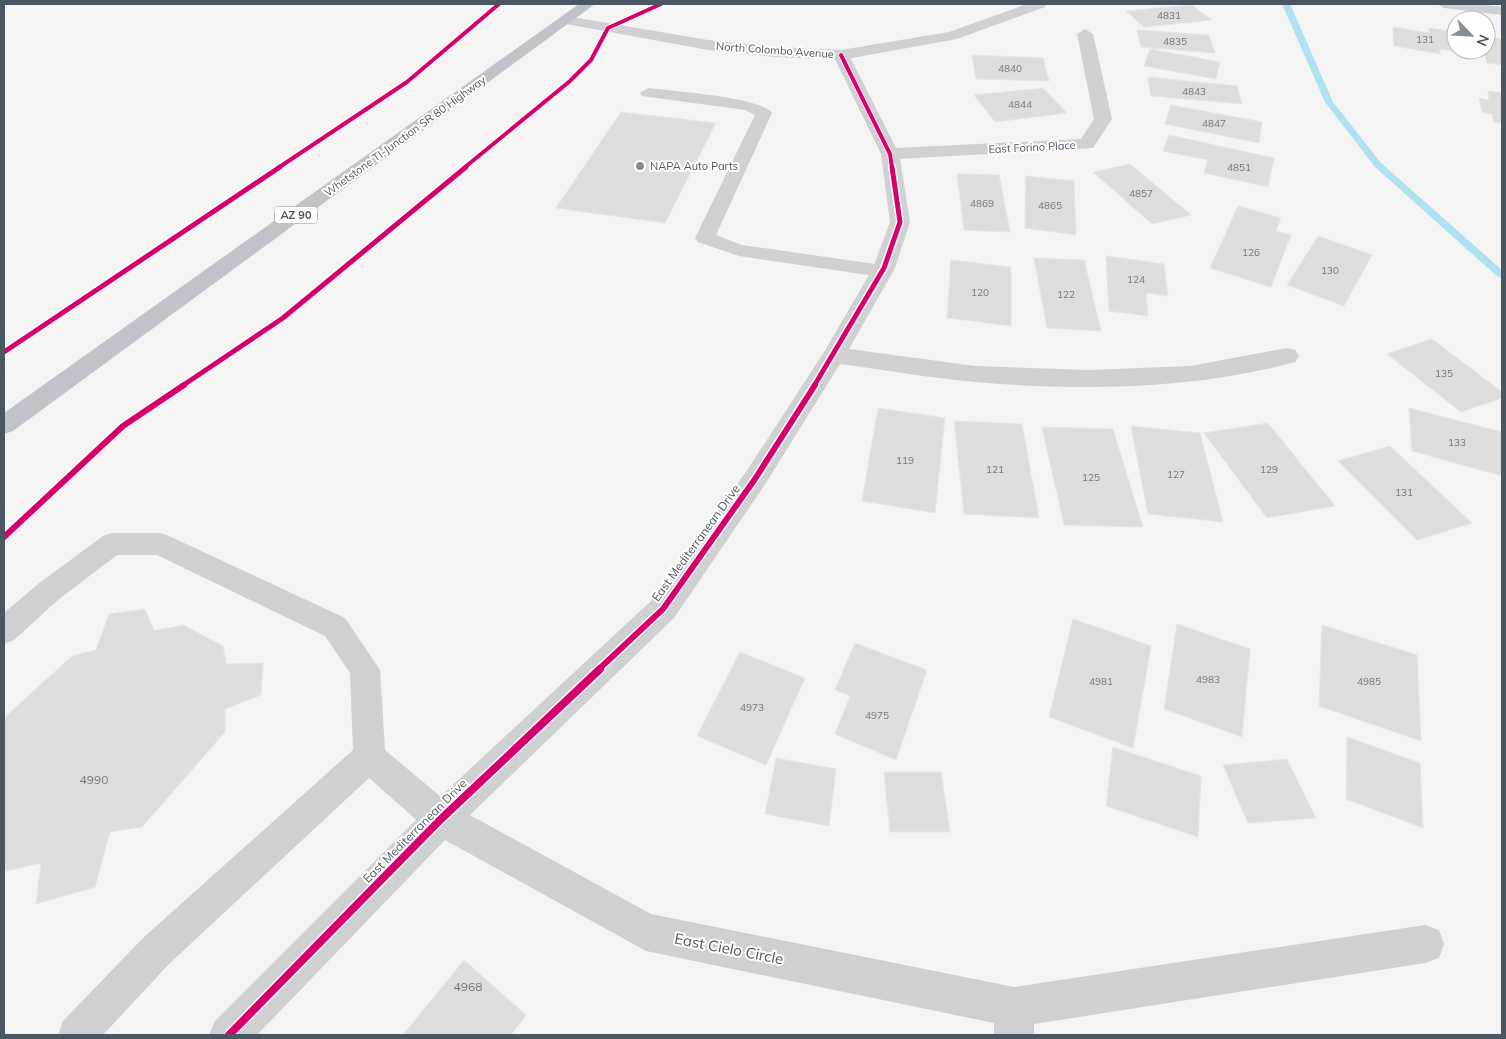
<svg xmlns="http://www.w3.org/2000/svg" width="1506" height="1039" font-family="Mulish,sans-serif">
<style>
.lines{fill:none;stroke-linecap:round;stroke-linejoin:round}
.stream{fill:#aee2f0;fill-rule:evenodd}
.building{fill:#ddddde;stroke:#e5e6e7}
.lane{fill:#ced0d2;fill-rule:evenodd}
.street{fill:#ced0d2;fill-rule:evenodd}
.secondary{fill:#ced0d4;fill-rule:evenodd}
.highway{fill:#bec4c9;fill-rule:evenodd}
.cycleway-far3-casing{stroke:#fff;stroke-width:5.5}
.cycleway-far2-casing{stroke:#fff;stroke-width:8}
.cycleway-far1-casing{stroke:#fff;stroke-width:9}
.cycleway-casing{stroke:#fff;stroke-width:11}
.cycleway-far3{stroke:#d6006c;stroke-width:4}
.cycleway-far2{stroke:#d6006c;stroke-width:5}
.cycleway-far1{stroke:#d6006c;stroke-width:6}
.cycleway{stroke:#d6006c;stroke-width:8}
.poi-dot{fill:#868d94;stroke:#fff;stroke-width:2}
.labels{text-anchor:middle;stroke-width:4;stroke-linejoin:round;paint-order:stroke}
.number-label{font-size:10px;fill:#707881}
.far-street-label{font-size:11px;fill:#4a5661;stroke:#fff}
.far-poi-label{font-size:11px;fill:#4a5661;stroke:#fff;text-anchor:start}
.shield{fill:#fff;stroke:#808990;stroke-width:1}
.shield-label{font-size:11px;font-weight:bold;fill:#4a5661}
.street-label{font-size:12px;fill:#4a5661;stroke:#fff}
.near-number-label{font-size:12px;fill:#707881}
.near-street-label{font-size:15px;fill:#4a5661;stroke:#fff}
</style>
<rect width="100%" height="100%" fill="#f4f4f4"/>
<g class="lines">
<path class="stream" d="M1282,4H1290L1333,102L1381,163L1502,270V278L1498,277L1375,167L1325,102Z"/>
</g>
<path class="building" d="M1192,5L1212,20L1144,27L1126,11Z
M1393,27L1429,33V28L1456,32V50L1460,52L1440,49V54L1394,46Z
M1137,30L1209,35L1215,53L1141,47Z
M1486,36L1502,39V65L1487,63L1484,50Z
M1150,49L1220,62L1216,79L1144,66Z
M972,55L1043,58L1049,81L976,79Z
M1148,77L1237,86L1242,104L1151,96Z
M1043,88L1067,113L995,122L974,95Z
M1488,91L1502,93V123L1494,122L1492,114L1482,112L1479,98L1489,100Z
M1171,105L1262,122L1259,143L1165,124Z
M621,112L716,123L665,223L556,208Z
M1169,135L1274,158L1268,187L1204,173L1208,160L1163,151Z
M1130,164L1191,215L1152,224L1093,172Z
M957,174L999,175L1010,232L964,230Z
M1026,176L1074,181L1076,235L1025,228Z
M1238,206L1281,218L1276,231L1291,235L1271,287L1210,268Z
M1318,236L1372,255L1344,306L1287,285Z
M1106,256L1164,264L1168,296L1146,293L1148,316L1109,311Z
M1034,258L1084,260L1101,331L1047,328Z
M951,260L1011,267V326L947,318Z
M1432,339L1502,392V398L1461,412L1387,354Z
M878,408L945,418L935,513L862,501Z
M1409,408L1502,432V476L1412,451Z
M954,421L1022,424L1039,518L964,514Z
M1268,423L1335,506L1267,518L1204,433Z
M1131,426L1200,433L1223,522L1148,514Z
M1042,427L1113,429L1143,527L1064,525Z
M1390,446L1472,523L1417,540L1338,461Z
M145,609L154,631L183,625L223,646L226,664L263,663L261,695L225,709V732L142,827L110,832L95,887L36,904L41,863L7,871L4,869V718L72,656L96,650L109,614Z
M1073,619L1151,646L1133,748L1049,717Z
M1177,624L1250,649L1242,737L1164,709Z
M1322,625L1417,655L1421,741L1319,706Z
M855,643L927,670L896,760L835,734L850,696L835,690Z
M740,652L805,678L766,765L697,736Z
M1347,737L1420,763L1423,828L1346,799Z
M1113,747L1201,776L1198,837L1106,806Z
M776,758L836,769L829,826L765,814Z
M1287,759L1316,818L1248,823L1223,765Z
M884,772H941L950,832H890Z
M464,960L526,1015L511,1035H403Z"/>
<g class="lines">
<path class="lane" d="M648,88C671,91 761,97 772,113L716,235L742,245L882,265L889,267L892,271L889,275L882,277L739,256L698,242L695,238L755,115L745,110L642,96L640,93Z
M112,533H160L169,536L345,618L380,670L385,750L453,807L458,819L453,831L441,836L429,831L369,778L169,964L103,1035H58L63,1021L143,938L353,750L350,673L325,636L157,555H117L58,600L14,640L4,644V613L38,584L103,536Z"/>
<path class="street" d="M1085,29L1093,34L1112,119L1093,148L900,159L910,222L895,268L849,349L975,366L1088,370L1190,366L1287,348L1295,350L1299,356L1295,362C1193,390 1081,391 975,382C930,378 885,370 840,364L764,486L674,618L470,815L651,914L1014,987L1425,925L1439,930L1444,944L1439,958L1425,963L1034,1024V1035H994V1023L646,951L445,840L257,1035H209L215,1021L429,807L652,600L746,472L824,352L873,268L890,222L881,154L833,55L835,52L841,50L849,55L896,148L1081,139L1094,119L1077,34Z"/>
<path class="secondary" d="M1027,4H1047L1045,7L957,39L841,60L775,57L708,50L566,24L559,20L566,16L708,40L775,47L841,50L949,32Z
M1437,4H1478L1502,7V15L1444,8Z"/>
<path class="highway" d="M579,4H595L13,431L4,434V413Z"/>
<g class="cycleway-far3-casing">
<path id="cycleway-far3" d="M841,55L890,154L892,168
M278,168L407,82L499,4
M464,168L570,81L591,60L608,28L661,4"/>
</g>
<g class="cycleway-far2-casing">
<path id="cycleway-far2" d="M4,352L280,167
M182,386L283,318L466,167
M814,386L884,268L900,222L892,167"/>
</g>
<g class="cycleway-far1-casing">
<path id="cycleway-far1" d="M4,537L123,426L184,385
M598,670L663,609L755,479L815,385"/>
</g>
<g class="cycleway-casing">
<path id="cycleway" d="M229,1035L441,819L600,669"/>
</g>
<use href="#cycleway-far3" class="cycleway-far3"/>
<use href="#cycleway-far2" class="cycleway-far2"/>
<use href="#cycleway-far1" class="cycleway-far1"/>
<use href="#cycleway" class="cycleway"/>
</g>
<circle class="poi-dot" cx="640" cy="166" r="5"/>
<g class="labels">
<g class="number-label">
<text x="1169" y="19">4831</text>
<text x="1425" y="43">131</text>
<text x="1175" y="45">4835</text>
<text x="1010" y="72">4840</text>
<text x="1194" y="95">4843</text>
<text x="1020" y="108">4844</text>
<text x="1214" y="127">4847</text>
<text x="1239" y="171">4851</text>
<text x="1141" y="197">4857</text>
<text x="982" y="207">4869</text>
<text x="1050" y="209">4865</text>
<text x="1251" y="256">126</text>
<text x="1330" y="274">130</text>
<text x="1136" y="283">124</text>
<text x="980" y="296">120</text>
<text x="1066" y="298">122</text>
<text x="1444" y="377">135</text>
<text x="1457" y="446">133</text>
<text x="905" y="464">119</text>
<text x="995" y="473">121</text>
<text x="1269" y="473">129</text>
<text x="1176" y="478">127</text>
<text x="1091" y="481">125</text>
<text x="1404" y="496">131</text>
<text x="1208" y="683">4983</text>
<text x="1101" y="685">4981</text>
<text x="1369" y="685">4985</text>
<text x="752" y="711">4973</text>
<text x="877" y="719">4975</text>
</g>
<g class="far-street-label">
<text transform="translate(775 50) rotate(4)" y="4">North Colombo Avenue</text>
<text transform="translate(405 136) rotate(-36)" y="4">Whetstone TI-Junction SR 80 Highway</text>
<text transform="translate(1032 147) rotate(-3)" y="4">East Forino Place</text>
</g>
<g class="far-poi-label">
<text x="650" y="170">NAPA Auto Parts</text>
</g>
<rect class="shield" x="275" y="206.5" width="42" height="17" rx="4"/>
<g class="shield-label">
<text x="296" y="219">AZ 90</text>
</g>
<g class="street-label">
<text transform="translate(696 543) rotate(-54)" y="4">East Mediterranean Drive</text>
<text transform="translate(415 831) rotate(-45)" y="4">East Mediterranean Drive</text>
</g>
<g class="near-number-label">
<text x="94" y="784">4990</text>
<text x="468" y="991">4968</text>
</g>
<g class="near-street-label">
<text transform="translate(729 949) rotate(11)" y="5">East Cielo Circle</text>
</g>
</g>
<rect width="1506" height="1039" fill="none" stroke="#4a5661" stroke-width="10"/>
<g transform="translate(1471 35) rotate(114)"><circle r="24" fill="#ffffff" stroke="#b7bbc0"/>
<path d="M0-4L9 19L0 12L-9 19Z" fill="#868d94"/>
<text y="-8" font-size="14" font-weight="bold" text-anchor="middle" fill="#4a5661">N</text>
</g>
</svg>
